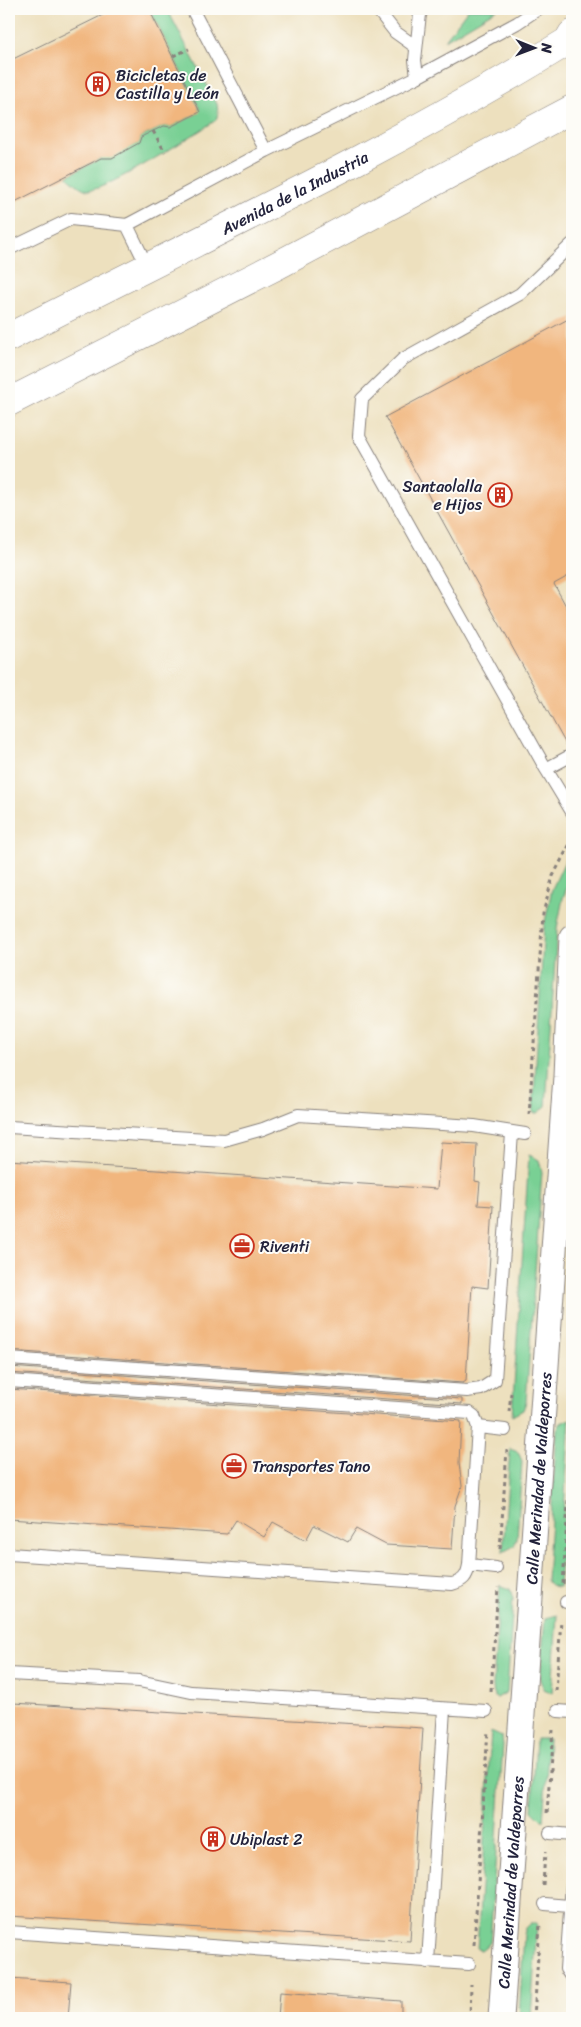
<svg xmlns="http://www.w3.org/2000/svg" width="581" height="2027" font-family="Sriracha,sans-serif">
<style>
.green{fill:#79d094;stroke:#4e7968}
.building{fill:#f1b67e}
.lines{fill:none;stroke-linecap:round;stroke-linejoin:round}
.lane-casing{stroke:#88817c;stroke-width:14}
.street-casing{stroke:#88817c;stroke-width:27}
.secondary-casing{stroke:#88817c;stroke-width:29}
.path{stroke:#88817c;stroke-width:3;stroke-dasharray:4 4;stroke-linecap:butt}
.lane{stroke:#fff;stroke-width:12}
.street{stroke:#fff;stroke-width:25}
.secondary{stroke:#fff;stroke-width:28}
.labels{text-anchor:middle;stroke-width:4;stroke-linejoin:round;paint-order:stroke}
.poi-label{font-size:16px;fill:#22223b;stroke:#fdfcf7;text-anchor:start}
.street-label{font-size:16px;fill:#22223b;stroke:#fdfcf7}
</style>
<rect width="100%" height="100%" fill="#fdfcf7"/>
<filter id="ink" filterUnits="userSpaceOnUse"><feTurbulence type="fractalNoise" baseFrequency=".02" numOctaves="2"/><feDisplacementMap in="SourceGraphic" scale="10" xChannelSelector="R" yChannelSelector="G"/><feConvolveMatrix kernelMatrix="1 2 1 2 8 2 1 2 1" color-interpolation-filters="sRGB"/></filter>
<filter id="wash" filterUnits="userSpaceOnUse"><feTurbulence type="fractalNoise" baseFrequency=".0096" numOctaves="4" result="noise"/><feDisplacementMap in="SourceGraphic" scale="20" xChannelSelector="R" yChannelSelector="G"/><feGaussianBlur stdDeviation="1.12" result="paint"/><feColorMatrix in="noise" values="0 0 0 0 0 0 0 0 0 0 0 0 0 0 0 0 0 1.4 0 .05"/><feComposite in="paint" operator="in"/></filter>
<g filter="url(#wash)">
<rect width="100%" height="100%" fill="#ede0be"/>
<path class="green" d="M149,9H167L217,104L218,113L216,120C199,132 105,191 89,190C82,190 72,180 67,176L105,156L112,157L139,143L141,137L164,126L170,127L198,113L199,108Z
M468,9H497L445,40Z
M571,848L572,874L563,898L557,928L546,1106L538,1113H533L544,926L552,889Z
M529,1155L539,1160L542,1172L526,1402L523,1410L512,1416Z
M572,1205V1300L566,1295Z
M570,1419L559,1587C554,1587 549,1585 547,1580L557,1430L561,1423Z
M510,1449L518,1452L522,1461L517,1539L514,1546L503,1552Z
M500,1585L510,1589L513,1599L507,1692L497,1698L494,1697L493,1686Z
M557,1615L552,1693L544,1689L540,1680L545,1618Z
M491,1732L502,1737L503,1745L490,1943L481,1950L477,1949Z
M536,1739H549L543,1821L532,1810Z
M531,1923H537L531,2018H519L524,1934L526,1928Z"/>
<g id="blocks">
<path class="building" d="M115,9H149L200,112L170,127L164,126L153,131L141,137L139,143L112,158H101L9,205V61Z
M572,317V574L554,584L572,617V747L568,748L385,417Z
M441,1142L477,1144L475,1181L480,1182L478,1205L493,1206L488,1288L472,1286L466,1381L463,1383L9,1351V1160L437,1189Z
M9,1367L462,1399V1404L9,1373Z
M9,1389L461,1421L459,1463L462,1486L455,1506L452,1549L386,1545L356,1529L348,1542L314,1525L306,1540L273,1522L264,1537L236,1520L227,1534L9,1519Z
M13,1703L423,1728L410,1941L9,1916V1762Z
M9,1978L71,1982L68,2018H9Z
M280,1992L401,2001V2018H278Z"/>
</g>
</g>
<g filter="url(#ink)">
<use href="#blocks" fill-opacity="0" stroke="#88817c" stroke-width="1"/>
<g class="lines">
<g class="lane-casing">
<path id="lane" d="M192,9L266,151
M377,9L395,32L416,47
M417,77L415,60L420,14L424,9
M127,225L147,266
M572,244L520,294L403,359L362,399L359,436L546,769L572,812
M9,249L71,219L127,225L266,151L417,77L517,23L538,9
M546,769L572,755
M9,1127L224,1140L263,1129L298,1115L474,1126L525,1134
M9,1359L467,1391L481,1389L495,1380L512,1133
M9,1381L470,1413L474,1416L478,1427L469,1565
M478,1427L505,1430
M9,1554L452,1584C463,1581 467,1577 469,1565L496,1568
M566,1602H572
M9,1674L139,1681L191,1692L486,1711
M558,1711L572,1712
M550,1833L572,1835
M572,1883L566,1969L572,1978
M545,1904L569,1906
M9,1932L469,1964
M428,1962L444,1709"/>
</g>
<g class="street-casing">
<g id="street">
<path id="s1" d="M501,2018L566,1076L572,937"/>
</g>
</g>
<g class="secondary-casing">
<g id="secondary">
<path id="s2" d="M9,337C196,241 388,152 568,41L572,34"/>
<path d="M9,402L278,265L572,109"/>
</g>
</g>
<path class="path" d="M173,56L189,49
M153,131L165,152
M529,1115L543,913L553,876L572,840
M509,1412L511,1393
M500,1549L507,1450
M563,1584L572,1440
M491,1691L498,1587
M556,1691L561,1620
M547,1813L553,1730
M543,1885L545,1852
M474,1945L488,1730
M470,2018L471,1984
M534,2018L540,1924"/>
<use href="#lane" class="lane"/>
<use href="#street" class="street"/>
<use href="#secondary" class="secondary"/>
</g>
</g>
<defs>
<g id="building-ring" transform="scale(1.25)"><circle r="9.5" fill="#fdfcf7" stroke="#c8321e" stroke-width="1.5"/><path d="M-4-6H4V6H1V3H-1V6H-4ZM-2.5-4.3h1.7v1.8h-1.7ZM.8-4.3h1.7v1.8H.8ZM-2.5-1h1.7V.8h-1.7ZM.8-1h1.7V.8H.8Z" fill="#c8321e"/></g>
<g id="office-ring" transform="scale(1.25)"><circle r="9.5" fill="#fdfcf7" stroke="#c8321e" stroke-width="1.5"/><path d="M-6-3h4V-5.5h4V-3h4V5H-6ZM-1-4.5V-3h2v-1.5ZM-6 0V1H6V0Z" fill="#c8321e"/></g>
</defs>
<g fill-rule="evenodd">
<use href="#building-ring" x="98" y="84"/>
<use href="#building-ring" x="500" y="495"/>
<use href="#office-ring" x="242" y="1246"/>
<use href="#office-ring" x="234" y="1466"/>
<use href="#building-ring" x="213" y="1839"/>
</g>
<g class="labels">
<g class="poi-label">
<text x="116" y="81">Bicicletas de<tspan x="116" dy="18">Castilla y León</tspan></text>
<text x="482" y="492" text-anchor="end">Santaolalla<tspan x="482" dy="18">e Hijos</tspan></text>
<text x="260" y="1252">Riventi</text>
<text x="252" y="1472">Transportes Tano</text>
<text x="230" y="1845">Ubiplast 2</text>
</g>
<g class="street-label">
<text dy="6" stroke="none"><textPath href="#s2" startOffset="320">Avenida de la Industria</textPath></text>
<text dy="6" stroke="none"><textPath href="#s1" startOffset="541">Calle Merindad de Valdeporres</textPath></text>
<text dy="6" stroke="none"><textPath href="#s1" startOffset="136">Calle Merindad de Valdeporres</textPath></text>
</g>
</g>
<rect width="581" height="2027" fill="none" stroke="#fdfcf7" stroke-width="30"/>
<g transform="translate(534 48) rotate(91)" stroke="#fdfcf7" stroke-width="4" paint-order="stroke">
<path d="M0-4L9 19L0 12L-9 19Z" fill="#22223b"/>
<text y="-8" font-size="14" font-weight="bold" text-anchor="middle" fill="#22223b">N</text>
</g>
</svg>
